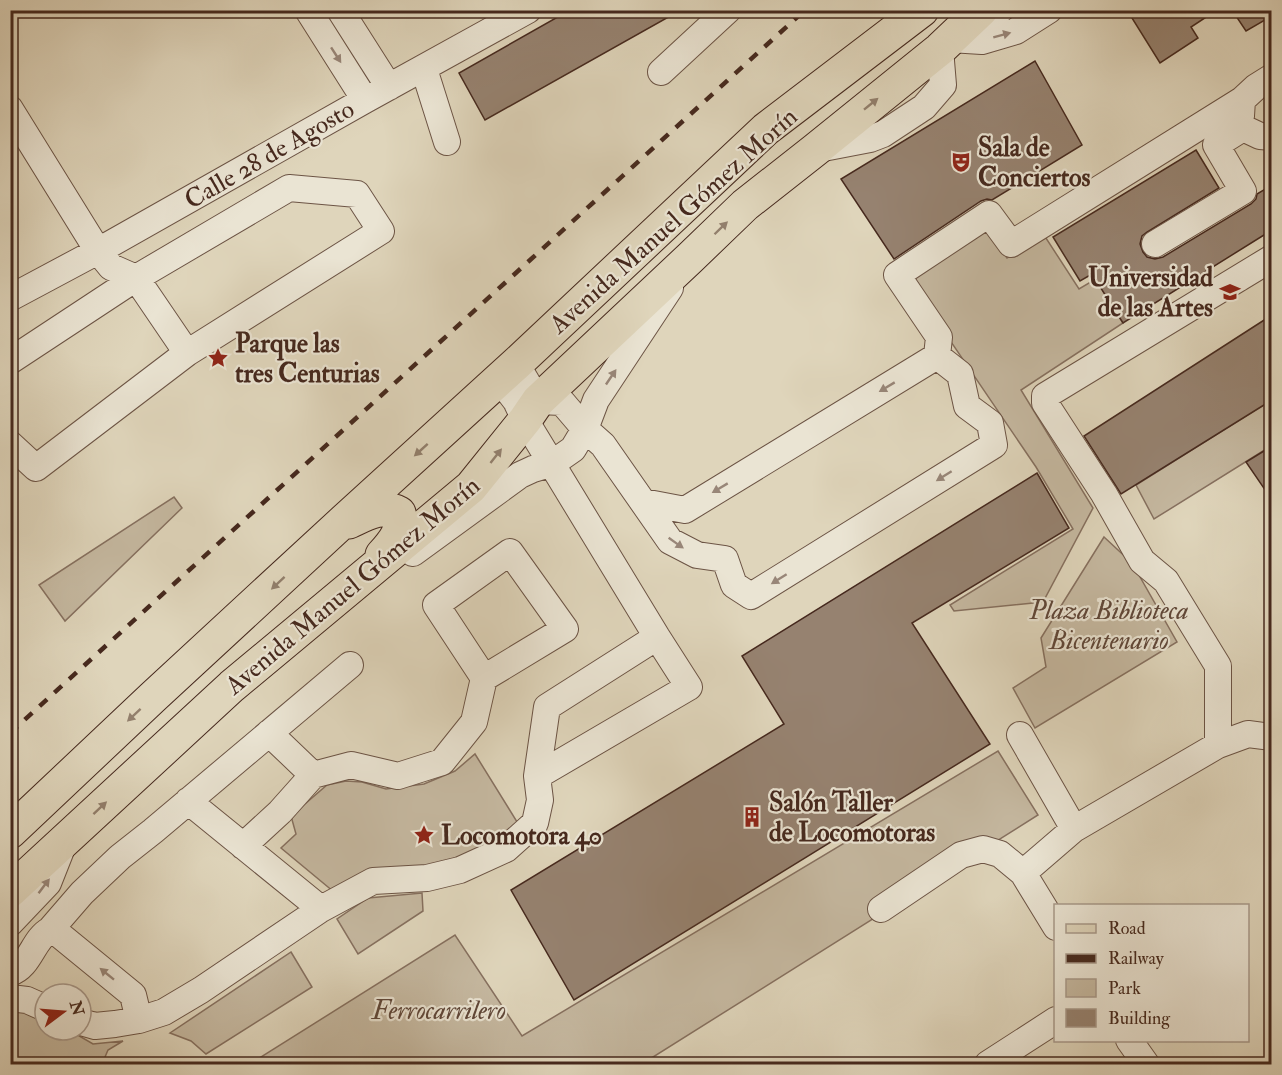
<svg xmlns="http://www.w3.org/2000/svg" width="1282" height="1075" font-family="'IM FELL Double Pica',serif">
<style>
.green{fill:#c5b8a0;stroke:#86705f;stroke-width:1.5}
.building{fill:#968270;stroke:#46291e;stroke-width:1.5}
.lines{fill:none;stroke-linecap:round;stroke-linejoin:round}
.minor-casing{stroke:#6c5445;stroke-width:28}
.major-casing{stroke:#46291e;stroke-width:35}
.minor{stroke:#eae4d3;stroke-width:26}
.major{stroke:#dfd5bb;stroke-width:33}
.rail{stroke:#46291e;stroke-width:4.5;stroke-dasharray:10 10;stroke-linecap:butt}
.oneway{fill:#988678}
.oneway2{fill:#927f6c}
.labels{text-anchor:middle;stroke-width:4.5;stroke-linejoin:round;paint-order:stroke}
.poi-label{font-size:26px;font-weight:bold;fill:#46291e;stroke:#eae4d3;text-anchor:start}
.street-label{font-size:26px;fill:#46291e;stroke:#eae4d3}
.park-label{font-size:26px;font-style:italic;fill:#5f4638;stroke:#eae4d3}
</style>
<rect width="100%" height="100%" fill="#dfd5bb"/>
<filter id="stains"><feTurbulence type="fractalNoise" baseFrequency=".00333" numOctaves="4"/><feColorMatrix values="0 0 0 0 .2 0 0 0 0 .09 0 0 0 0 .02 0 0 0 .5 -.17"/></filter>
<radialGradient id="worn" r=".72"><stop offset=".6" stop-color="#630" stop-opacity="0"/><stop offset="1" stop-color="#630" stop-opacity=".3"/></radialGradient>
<path class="green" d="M986,228L1007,258L1044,235L1079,289L1155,244L1160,255L1103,291L1123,323L1021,390L1093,508L1043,602L954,611L950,605L1073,529L1036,467L909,280Z
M1271,400V446L1154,519L1136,485Z
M174,497L182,508L65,621L39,585Z
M1104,537L1132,563L1177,642L1035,728L1013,688L1046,667L1041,638Z
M998,751L1038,815L642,1064H250L455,935L522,1036Z
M475,754L519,825L495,847L334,892L281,848L296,834L291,816L327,785L346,781L362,782L386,789L424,784L455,771Z
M422,893L423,911L358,954L337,919L368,898Z
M291,952L312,987L206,1054L191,1041L170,1033Z
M10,1006L45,1018V1030H69L93,1044L123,1041L108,1050L102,1064H11Z"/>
<path class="building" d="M570,10H681L485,120L459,73Z
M1127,10H1217L1191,27L1198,38L1160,63Z
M1232,10H1272V16L1246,31Z
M1035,61L1082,145L992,200L987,199L981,201L894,259L841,179Z
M1196,150L1219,188L1147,232L1142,236L1140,244L1143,252L1147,257L1155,259L1163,257L1251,204L1256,199L1257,194L1272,185V230L1123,323L1092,274L1080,281L1053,237Z
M1272,315V400L1121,494L1084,436Z
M1272,446V500L1246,462Z
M1037,473L1069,528L912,623L990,744L574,1000L511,890L784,724L742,656Z"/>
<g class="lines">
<g class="minor-casing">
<path id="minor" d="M308,10L365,100
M340,10L389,87
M969,21L992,16L1000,10
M950,39L982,41L1016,31L1049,10
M424,69L447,142
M661,72L728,10
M10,109L98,251L111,267L136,278L187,353
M1241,116L1242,100L1256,87L1272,77
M1243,128L1260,136L1272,137
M818,149L870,139L883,134L924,107L943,85L940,49
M1155,244L1243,191L1216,145L1243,128
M10,298L98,251L365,100L528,10
M937,356L939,337L897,275L989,214L1011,244L1242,100
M10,361L136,278L289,188L357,194L381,231L187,353L36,468L10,444
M516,364L538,401L562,402L585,429L603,445L670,541L697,555L725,559L734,585L751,596L994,445L990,423L967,406L960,374L937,356
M499,379L516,401L525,420L657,637L689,687L537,776
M643,502L685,510L937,356
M413,553L520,475L533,469L553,463L573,449L585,429L596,400L670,288
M269,733L313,775
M1020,735L1074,829
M1218,745V666L1166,581L1142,561L1104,494L1045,403V396L1272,258
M188,801L321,909
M243,846L280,812L313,775L351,765L398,776L442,762L474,722L484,678L565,629L510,552L436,605L484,678
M1023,873L1074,829L1218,745L1248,734L1272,737
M881,909L961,855L983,849L1000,854L1023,873L1056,927
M10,923L48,883L63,845
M50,930L56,932L133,995L139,1020
M10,973C30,967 33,939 50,930L82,893L120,857L153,831L350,665
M10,998L27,1000L45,1008
M81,1022L95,1026L115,1024L139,1020L164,1012L201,990L321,909L373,881L427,878L460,870L506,849L535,823L540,800L537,776L547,707L657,637
M1129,1040L1146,1064
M988,1064L1056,1020"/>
</g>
<g class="major-casing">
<path id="major" d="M349,522C364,515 382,504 399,513C405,529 393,543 382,555
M10,832L153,697L337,527L516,364L766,129L922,10
M10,891L232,686L471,487L525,420L538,401L690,258L745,205L815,150L940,49L981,10"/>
</g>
<use href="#minor" class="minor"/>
<use href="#major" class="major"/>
<path class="rail" d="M10,733L805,10"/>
</g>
<defs><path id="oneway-solid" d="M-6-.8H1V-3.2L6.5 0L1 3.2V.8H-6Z" transform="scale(1.5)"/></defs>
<g class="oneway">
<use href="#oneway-solid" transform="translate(1002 35) rotate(-15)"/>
<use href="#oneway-solid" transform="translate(336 55) rotate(57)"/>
<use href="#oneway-solid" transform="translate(611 377) rotate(-56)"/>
<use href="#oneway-solid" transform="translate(887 387) rotate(149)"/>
<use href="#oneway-solid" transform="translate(944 476) rotate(148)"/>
<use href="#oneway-solid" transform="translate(720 488) rotate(149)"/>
<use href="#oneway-solid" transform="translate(676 543) rotate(35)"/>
<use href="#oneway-solid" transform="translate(779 579) rotate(148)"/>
<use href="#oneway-solid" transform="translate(44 886) rotate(-53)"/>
<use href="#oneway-solid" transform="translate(107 974) rotate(-141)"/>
</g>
<g class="oneway2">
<use href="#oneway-solid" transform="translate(871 104) rotate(-39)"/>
<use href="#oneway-solid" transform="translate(721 228) rotate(-44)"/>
<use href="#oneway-solid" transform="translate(421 450) rotate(138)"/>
<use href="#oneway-solid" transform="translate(496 456) rotate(-52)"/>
<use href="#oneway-solid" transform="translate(278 583) rotate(137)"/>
<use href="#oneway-solid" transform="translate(134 715) rotate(137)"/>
<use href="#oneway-solid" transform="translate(100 808) rotate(-43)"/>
</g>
<defs>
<g id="theatre-bare" transform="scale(1.62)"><path d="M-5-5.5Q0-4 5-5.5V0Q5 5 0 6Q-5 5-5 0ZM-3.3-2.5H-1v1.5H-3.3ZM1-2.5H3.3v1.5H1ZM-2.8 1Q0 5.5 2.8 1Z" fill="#8f2418" stroke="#eae4d3" stroke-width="2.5" paint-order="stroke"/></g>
<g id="university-bare" transform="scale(1.62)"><path d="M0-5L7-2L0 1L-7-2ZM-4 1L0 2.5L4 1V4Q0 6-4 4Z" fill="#8f2418" stroke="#eae4d3" stroke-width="2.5" paint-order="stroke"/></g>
<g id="sight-bare" transform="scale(1.62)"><path d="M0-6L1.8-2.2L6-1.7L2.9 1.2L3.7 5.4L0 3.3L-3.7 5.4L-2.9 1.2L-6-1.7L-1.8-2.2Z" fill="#8f2418" stroke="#eae4d3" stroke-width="2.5" paint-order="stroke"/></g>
<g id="building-bare" transform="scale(1.62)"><path d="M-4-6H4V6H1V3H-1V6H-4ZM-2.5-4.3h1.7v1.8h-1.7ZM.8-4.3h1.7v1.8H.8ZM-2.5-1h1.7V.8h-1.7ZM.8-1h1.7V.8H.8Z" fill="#8f2418" stroke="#eae4d3" stroke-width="2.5" paint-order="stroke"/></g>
</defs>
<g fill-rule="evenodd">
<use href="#theatre-bare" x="961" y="162"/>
<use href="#university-bare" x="1230" y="292"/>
<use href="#sight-bare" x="218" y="358"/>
<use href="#building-bare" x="752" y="817"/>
<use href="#sight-bare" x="424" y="835"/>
</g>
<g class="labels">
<g class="poi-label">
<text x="978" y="156">Sala de<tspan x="978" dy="30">Conciertos</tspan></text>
<text x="1213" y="286" text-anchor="end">Universidad<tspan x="1213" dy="30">de las Artes</tspan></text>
<text x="235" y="352">Parque las<tspan x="235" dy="30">tres Centurias</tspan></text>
<text x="769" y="811">Salón Taller<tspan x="769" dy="30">de Locomotoras</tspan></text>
<text x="441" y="844">Locomotora 40</text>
</g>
<g class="street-label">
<text transform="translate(269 154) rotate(-30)" y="9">Calle 28 de Agosto</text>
<text transform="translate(673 220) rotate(-42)" y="9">Avenida Manuel Gómez Morín</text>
<text transform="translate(352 585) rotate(-40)" y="9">Avenida Manuel Gómez Morín</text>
</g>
<g class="park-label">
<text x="1109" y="619">Plaza Biblioteca<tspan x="1109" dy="30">Bicentenario</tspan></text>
<text x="439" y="1019">Ferrocarrilero</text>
</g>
</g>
<rect width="1282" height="1075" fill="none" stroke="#dfd5bb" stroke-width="36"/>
<rect x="12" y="12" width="1258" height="1051" fill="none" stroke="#46291e" stroke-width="3"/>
<rect x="18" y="18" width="1246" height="1039" fill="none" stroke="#46291e" stroke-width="1.5"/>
<rect x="1054" y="904" width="195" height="138" fill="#eae4d3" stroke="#a8998b" stroke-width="1.5"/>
<rect x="1066" y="924" width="30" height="9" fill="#dfd5bb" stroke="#a8998b" stroke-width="1.5"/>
<text x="1108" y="934" font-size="18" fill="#46291e">Road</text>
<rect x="1066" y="954" width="30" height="9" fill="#46291e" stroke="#a8998b" stroke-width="1.5"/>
<text x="1108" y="964" font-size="18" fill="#46291e">Railway</text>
<rect x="1066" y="979" width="30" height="18" fill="#c5b8a0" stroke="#a8998b" stroke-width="1.5"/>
<text x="1108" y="994" font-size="18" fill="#46291e">Park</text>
<rect x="1066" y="1009" width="30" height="18" fill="#968270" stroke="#a8998b" stroke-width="1.5"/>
<text x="1108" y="1024" font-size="18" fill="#46291e">Building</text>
<g transform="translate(63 1012) rotate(74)"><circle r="28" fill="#eae4d3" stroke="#a8998b" stroke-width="1.5"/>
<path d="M0-4.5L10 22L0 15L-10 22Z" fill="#8f2418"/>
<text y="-9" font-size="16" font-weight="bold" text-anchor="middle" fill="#46291e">N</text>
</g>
<rect width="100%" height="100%" filter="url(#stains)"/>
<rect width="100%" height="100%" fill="url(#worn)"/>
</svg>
